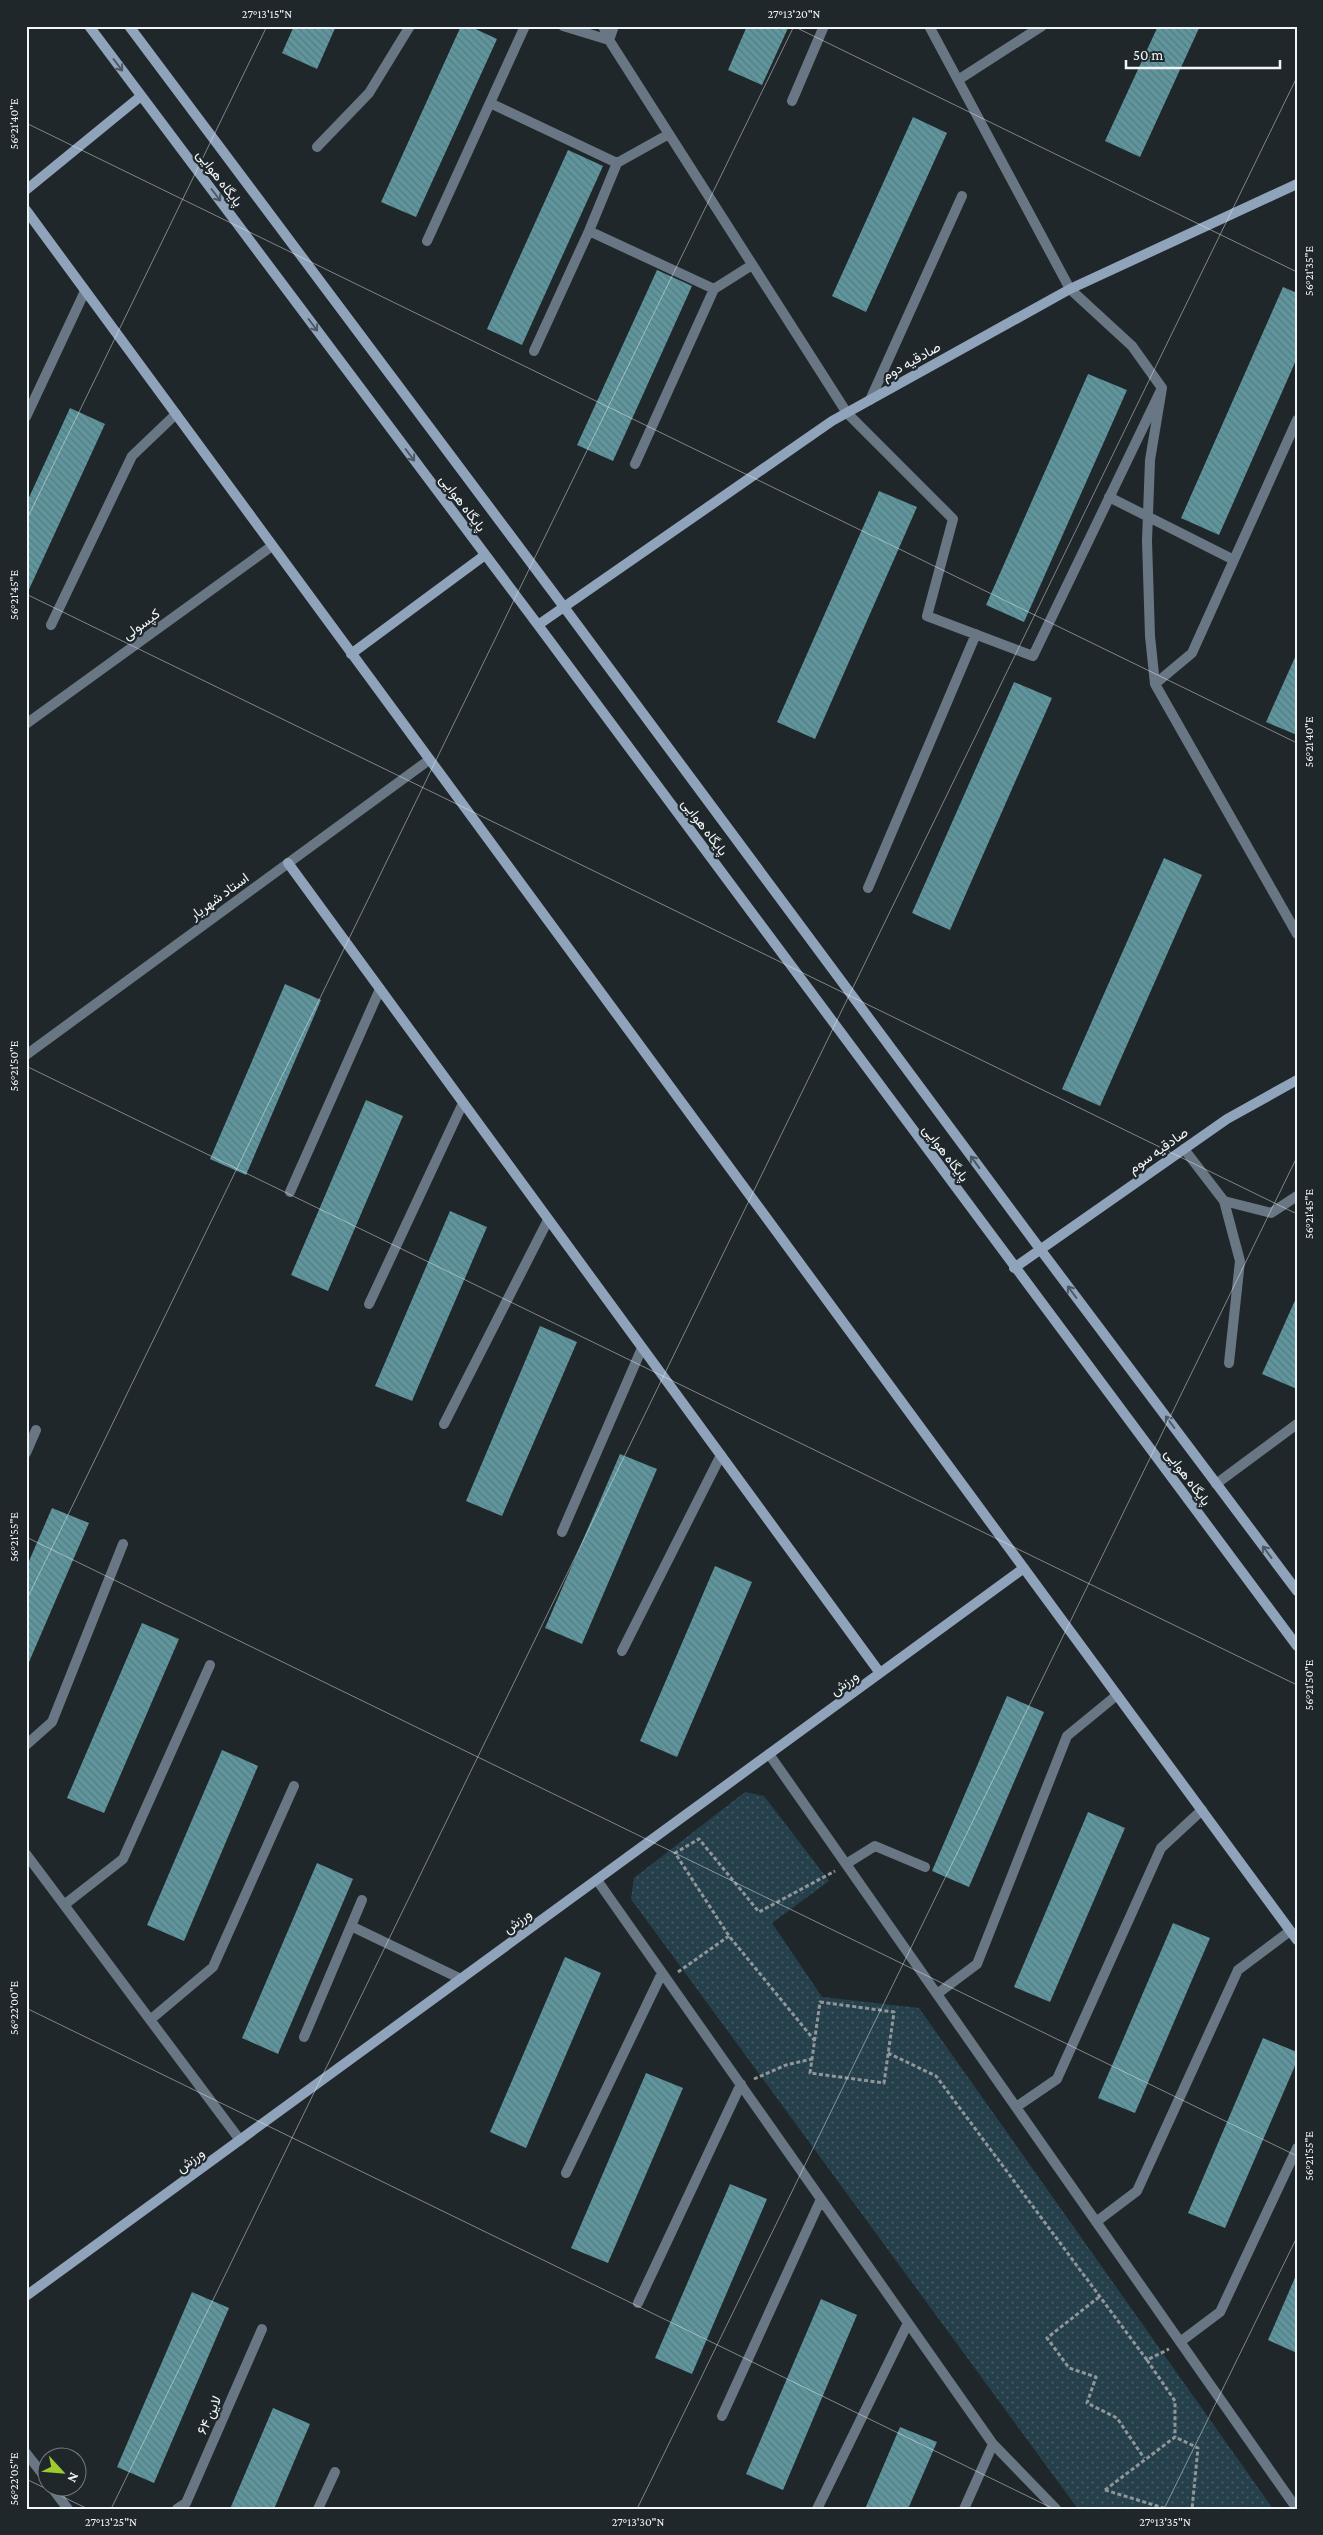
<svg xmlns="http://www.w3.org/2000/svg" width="1323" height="2535" font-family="'Crimson Pro',Vazirmatn,serif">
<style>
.grass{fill:url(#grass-dots)}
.building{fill:url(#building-back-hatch)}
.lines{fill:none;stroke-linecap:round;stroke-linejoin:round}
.path{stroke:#909699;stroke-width:3;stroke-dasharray:4 2.5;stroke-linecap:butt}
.street{stroke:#697684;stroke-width:10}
.secondary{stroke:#8fa4ba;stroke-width:10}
.oneway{stroke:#4c5964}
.ticks{fill:none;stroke:#f1f6f8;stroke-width:1;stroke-opacity:0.45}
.labels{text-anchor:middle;stroke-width:4.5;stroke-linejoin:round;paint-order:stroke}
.street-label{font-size:14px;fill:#f1f6f8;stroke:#20272b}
.neatline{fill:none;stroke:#f1f6f8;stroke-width:2}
.ticks-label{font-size:12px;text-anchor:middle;fill:#f1f6f8}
</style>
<defs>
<pattern id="grass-dots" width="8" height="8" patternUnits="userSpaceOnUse" patternTransform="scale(1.25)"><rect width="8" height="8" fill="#26404b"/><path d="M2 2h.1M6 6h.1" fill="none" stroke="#465c66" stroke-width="1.8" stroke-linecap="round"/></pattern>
<pattern id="building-back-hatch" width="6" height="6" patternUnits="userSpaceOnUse" patternTransform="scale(1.25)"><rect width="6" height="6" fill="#5f959d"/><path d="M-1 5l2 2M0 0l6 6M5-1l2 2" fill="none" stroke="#577b80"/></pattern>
</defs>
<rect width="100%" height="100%" fill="#20272b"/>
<path class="grass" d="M745,1792L764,1796L829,1881L772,1923L822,1997L919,2008L1273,2509H1078L631,1899L634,1878Z"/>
<path class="building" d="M294,26H336L317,69L282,53Z
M461,26H469L497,39L416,217L381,202Z
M747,26H789L762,85L728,70Z
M1158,26H1200L1140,157L1105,141Z
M913,117L947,133L866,312L832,296Z
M568,150L603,166L522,345L487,329Z
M657,270L692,286L613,461L577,445Z
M1283,287L1297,293V358L1219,535L1181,518Z
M1088,374L1127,390L1024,622L986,605Z
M70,408L105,424L26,596V504Z
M879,491L917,507L815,739L777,722Z
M1297,653V735L1266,722Z
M1014,682L1052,698L950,930L912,913Z
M1164,858L1202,875L1100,1106L1062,1089Z
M285,984L321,1000L246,1175L210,1159Z
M366,1100L403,1116L328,1291L291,1275Z
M450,1211L487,1227L412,1401L375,1386Z
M1297,1296V1389L1262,1374Z
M540,1326L577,1342L502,1516L466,1501Z
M620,1454L657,1469L582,1644L545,1628Z
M52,1508L89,1523L26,1669V1568Z
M715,1566L752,1582L677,1757L640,1741Z
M142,1623L179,1639L104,1813L67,1798Z
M1007,1696L1044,1712L969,1887L932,1871Z
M222,1750L258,1766L184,1941L147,1925Z
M1088,1812L1125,1828L1050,2002L1014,1987Z
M317,1863L353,1879L278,2054L242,2038Z
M1173,1923L1210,1938L1135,2113L1098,2098Z
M565,1957L601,1973L526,2148L490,2132Z
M1263,2038L1297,2052V2061L1225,2228L1188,2213Z
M646,2073L683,2088L608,2263L571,2248Z
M730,2184L767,2199L692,2374L655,2358Z
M1297,2273V2353L1268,2340Z
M192,2292L229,2308L154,2483L117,2467Z
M821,2299L857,2315L783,2490L746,2474Z
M273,2408L310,2424L274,2509H230Z
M900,2427L937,2442L908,2509H865Z"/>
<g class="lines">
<path class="path" d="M678,1972L729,1936
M820,2002L894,2012L884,2083L810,2073Z
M815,2041L729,1936L675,1853L699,1839L759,1912L835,1871
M888,2053L936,2076L1147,2360L1169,2349
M754,2079L786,2065L812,2059
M1099,2297L1047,2338L1069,2368L1096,2377L1087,2403L1117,2418L1144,2458
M1147,2360L1175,2401V2437
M1105,2490L1175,2437L1198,2448L1192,2509
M1105,2490L1167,2509"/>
<path class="street" d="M563,26L609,40L603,26
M614,26L609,40L847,413L953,519L927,616L1033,656L1162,388
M929,26L1070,289L1132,346L1162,388L1150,460L1147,541L1150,636L1155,684L1297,934
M958,80L1042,26
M792,101L824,26
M490,103L617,163
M317,147L369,93L410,26
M589,231L714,289
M427,241L525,26
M534,351L589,231L617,163L669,134
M870,400L962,196
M26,417L85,291
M635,464L714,289L752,265
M1109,497L1234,560
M51,625L132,456L176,414
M1155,684L1192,653L1297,420
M26,724L272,546
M868,888L976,634
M26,1055L429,760
M1184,1149L1224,1201L1240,1261L1229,1363
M290,1192L380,989
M1224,1201L1271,1213L1297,1196
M369,1304L463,1103
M444,1424L548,1220
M26,1453L36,1430
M1216,1484L1297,1424
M562,1532L642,1348
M622,1651L721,1455
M26,1745L52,1722L123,1544
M769,1754L1297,2509
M26,1854L240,2140
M846,1864L875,1846L925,1867
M597,1880L993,2444L1056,2509
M64,1905L123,1859L210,1665
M351,1926L461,1979
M937,1994L977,1964L1067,1736L1117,1695
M150,2020L213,1967L294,1786
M304,2037L362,1900
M1016,2107L1057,2079L1161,1848L1202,1810
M566,2173L662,1973
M1096,2222L1137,2191L1238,1970L1290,1931
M638,2303L741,2084
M1180,2342L1220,2312L1297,2148
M722,2416L821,2199
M26,2453L48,2481
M52,2488L68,2509
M177,2509L186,2503L262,2329
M318,2509L335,2472
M817,2509L908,2323
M964,2509L993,2444"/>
<path class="secondary" d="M89,26L538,625L1297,1646
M129,26L564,607L1040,1249L1297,1591
M26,190L141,96
M26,210L1297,1940
M538,625L832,421L1070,289L1297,184
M351,654L485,555
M288,863L880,1673
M1014,1268L1227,1119L1297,1080
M26,2296L1024,1568"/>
</g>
<defs><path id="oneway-shaft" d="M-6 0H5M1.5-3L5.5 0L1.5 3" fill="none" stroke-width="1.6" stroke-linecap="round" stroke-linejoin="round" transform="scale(1.25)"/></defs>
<g class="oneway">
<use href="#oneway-shaft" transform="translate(118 65) rotate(53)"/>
<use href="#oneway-shaft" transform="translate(216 195) rotate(53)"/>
<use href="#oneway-shaft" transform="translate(313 325) rotate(53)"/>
<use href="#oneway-shaft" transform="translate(410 455) rotate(53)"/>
<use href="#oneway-shaft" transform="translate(975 1162) rotate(-126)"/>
<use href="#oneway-shaft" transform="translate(1072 1292) rotate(-127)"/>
<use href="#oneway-shaft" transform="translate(1170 1422) rotate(-127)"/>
<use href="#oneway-shaft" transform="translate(1267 1552) rotate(-127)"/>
</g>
<path class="ticks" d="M793,26L1297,272M26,123L1297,743M26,521L267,26M26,594L1297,1214M26,1066L1297,1685M26,1537L1297,2156M26,1601L794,26M26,2008L1054,2509M26,2479L88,2509M111,2509L1297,77M637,2509L1297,1157M1164,2509L1297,2237"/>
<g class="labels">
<g class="street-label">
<text transform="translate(220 178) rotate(53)" y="5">پایگاه هوایی</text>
<text transform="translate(911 361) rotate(-29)" y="5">صادقیه دوم</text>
<text transform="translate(463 503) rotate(53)" y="5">پایگاه هوایی</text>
<text transform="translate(141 624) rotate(-36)" y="5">کپسولی</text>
<text transform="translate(705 827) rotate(53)" y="5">پایگاه هوایی</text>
<text transform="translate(219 896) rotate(-36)" y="5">استاد شهریار</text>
<text transform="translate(1158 1150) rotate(-35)" y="5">صادقیه سوم</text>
<text transform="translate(946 1153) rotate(53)" y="5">پایگاه هوایی</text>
<text transform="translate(1188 1477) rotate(53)" y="5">پایگاه هوایی</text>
<text transform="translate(844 1683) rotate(-36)" y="5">ورزش</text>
<text transform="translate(517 1921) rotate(-36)" y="5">ورزش</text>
<text transform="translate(190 2160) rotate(-36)" y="5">ورزش</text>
<text transform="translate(209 2415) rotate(-66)" y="5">لاین ۶۴</text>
</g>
</g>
<rect width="1323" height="2535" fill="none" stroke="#20272b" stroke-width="55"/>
<g transform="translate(62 2472) rotate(116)"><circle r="24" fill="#20272b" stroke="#747a7d"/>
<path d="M0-4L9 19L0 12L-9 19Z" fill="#9dca2f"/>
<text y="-8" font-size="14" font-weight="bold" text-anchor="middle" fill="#f1f6f8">N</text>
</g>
<path d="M1126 60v8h154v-8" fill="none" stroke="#f1f6f8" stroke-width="2.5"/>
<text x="1133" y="60" font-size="15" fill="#f1f6f8" stroke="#20272b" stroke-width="4" paint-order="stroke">50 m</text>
<rect x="28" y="28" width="1268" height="2480" class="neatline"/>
<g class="ticks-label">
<text x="267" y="18">27°13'15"N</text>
<text x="794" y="18">27°13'20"N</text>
<text transform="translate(14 124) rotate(-90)" y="4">56°21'40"E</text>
<text transform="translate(1309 271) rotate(-90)" y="4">56°21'35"E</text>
<text transform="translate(14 595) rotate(-90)" y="4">56°21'45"E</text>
<text transform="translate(1309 742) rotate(-90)" y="4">56°21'40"E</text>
<text transform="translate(14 1066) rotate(-90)" y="4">56°21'50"E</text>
<text transform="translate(1309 1214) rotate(-90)" y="4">56°21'45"E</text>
<text transform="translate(14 1537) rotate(-90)" y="4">56°21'55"E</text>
<text transform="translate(1309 1685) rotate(-90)" y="4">56°21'50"E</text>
<text transform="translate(14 2008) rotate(-90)" y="4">56°22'00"E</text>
<text transform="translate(1309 2156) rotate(-90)" y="4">56°21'55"E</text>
<text transform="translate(14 2479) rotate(-90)" y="4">56°22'05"E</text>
<text x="111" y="2526">27°13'25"N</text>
<text x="638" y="2526">27°13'30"N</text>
<text x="1165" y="2526">27°13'35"N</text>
</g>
</svg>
